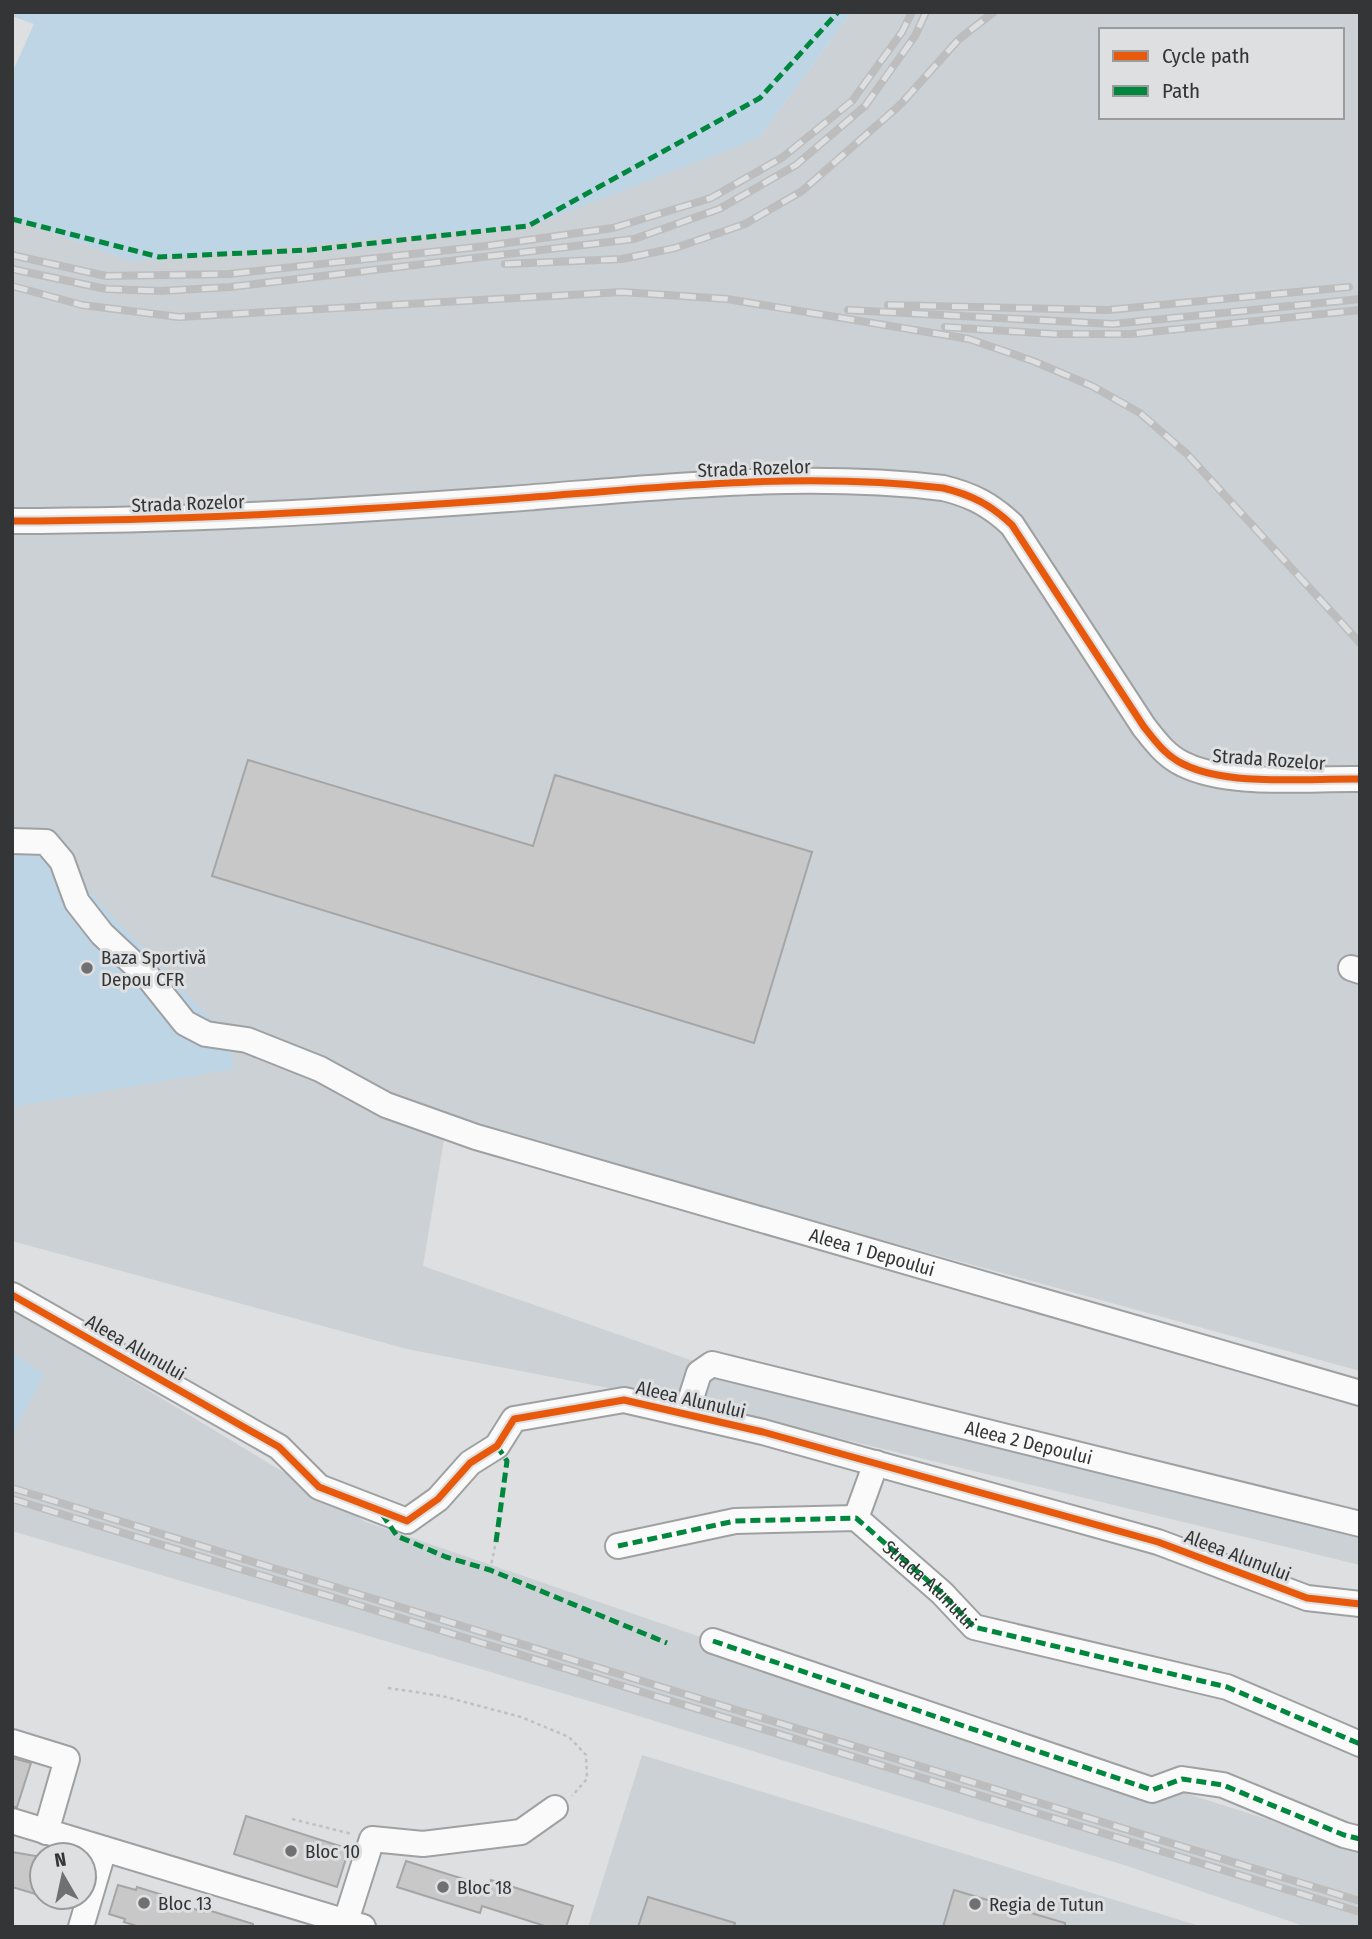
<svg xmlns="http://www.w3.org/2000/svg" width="1372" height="1939" font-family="'Fira Sans Condensed',sans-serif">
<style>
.built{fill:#cbd1d5;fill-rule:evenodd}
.green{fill:#bed5e6}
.building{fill:#c8c8c9;stroke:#a5a5a6;stroke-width:2}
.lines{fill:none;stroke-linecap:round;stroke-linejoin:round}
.minor-casing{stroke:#9fa0a1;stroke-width:28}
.path{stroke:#c0c0c2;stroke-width:2.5;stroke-dasharray:3.5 3.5;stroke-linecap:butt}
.minor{stroke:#fafafa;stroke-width:24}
.rail-casing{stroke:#bdbdbe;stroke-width:8}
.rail{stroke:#dddfe1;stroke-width:5;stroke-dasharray:16;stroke-linecap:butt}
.quiet{stroke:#00873e;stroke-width:5;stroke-dasharray:10 5;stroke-linecap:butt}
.cycleway-casing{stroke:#dddfe1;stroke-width:11}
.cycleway{stroke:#e8590c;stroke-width:7}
.poi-dot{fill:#707072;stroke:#dddfe1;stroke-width:2.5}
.labels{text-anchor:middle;stroke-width:6;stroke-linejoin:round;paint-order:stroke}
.street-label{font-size:19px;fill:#343536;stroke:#dddfe1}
.poi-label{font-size:19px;fill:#343536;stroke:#dddfe1;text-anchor:start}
</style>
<rect width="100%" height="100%" fill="#dedfe0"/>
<path class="built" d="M851,12H1360V1371L447,1121L423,1266L736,1376L1360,1536V1565L727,1411L407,1349L12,1241V218L130,261L759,138ZM1101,30H1342V117H1101Z
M12,1308L366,1522L753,1655L1360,1849V1927H1307L1127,1866L606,1706L12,1531Z
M642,1755L1203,1927H588Z"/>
<path class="green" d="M12,12H851L759,138L539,223L130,261L12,218V73L34,24L12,16Z
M12,823L51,845L97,900L228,1037L234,1069L12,1107Z
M12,1353L44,1374L12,1437Z"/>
<path class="building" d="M248,760L533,846L555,775L812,852L754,1043L212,876Z
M12,1758L31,1763L17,1807H12Z
M246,1816L349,1849L337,1887L234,1854Z
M12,1852L42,1857V1896L12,1887Z
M406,1861L489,1887L491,1880L573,1906L566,1927H548L482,1906L480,1913L397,1887Z
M118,1885L136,1890L137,1887L166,1896L165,1900L204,1912L205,1909L253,1924V1927H140L124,1922L125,1919L109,1914Z
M954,1890L1065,1923V1927H943Z
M648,1897L735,1923L734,1927H638Z"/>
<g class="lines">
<g class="minor-casing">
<g id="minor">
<path d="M12,521C179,521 344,511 510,499C654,488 799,471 943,488C972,495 991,505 1012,525L1144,727C1155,741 1166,756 1183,764C1229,787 1308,778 1360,779"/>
<path id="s1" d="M12,841L46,842L62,861L77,902L102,934L149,978L185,1023L206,1034L247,1040L320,1069L386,1105L476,1137L1360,1393"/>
<path d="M1351,968L1360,971"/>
<path d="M12,1295L279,1447L319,1487L407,1521L438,1499L470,1463L497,1446L514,1419L624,1400L763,1432L1158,1542L1307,1598L1360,1604"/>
<path id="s2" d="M686,1414L699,1373L712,1364L1360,1524"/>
<path d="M856,1518L876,1463"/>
<path d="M618,1546L735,1521L856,1518L942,1593L974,1627L1227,1687L1360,1744"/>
<path d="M713,1641L1152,1790L1182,1779L1223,1785L1344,1835L1360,1839"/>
<path d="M12,1742L67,1759L46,1832"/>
<path d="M12,1821L363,1927"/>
<path d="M81,1927L104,1849"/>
<path d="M344,1927L372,1839L423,1844L521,1832L555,1808"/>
</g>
</g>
<path class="path" d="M490,1570L496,1542
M388,1688L442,1696L521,1717L569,1737L586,1755L587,1779L572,1796
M292,1819L352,1834"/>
<use href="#minor" class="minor"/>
<g class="rail-casing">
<path id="rail" d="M12,255L106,276L229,274L486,246L613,228L711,198L783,157L852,101L902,32L912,12
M505,264L622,259L675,248L745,224L802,191L901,104L959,39L994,12
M12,269L106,289L161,291L230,287L634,239L719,209L796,165L865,106L915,36L926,12
M12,286L82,305L179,317L622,292L727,299L969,339L1033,361L1092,386L1140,413L1187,454L1360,643
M888,305L1108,310L1349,287
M848,310L1113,324L1360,299
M945,327L1054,334H1131L1360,310
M12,1488L1360,1901
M12,1499L1360,1912"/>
</g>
<use href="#rail" class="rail"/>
<g class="quiet">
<path d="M12,219L159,257L310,250L528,226L760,98L838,12"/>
<path d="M382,1514L397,1536L446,1557L490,1570L667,1643"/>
<path d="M496,1542L507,1461L497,1446"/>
<path id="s3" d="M618,1546L735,1521L856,1518L942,1593L974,1627L1227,1687L1360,1744"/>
<path d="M713,1641L1152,1790L1182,1779L1223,1785L1344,1835L1360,1839"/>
</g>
<g class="cycleway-casing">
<path id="cycleway" d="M12,521C179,521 344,511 510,499C654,488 799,471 943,488C972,495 991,505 1012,525L1144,727C1155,741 1166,756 1183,764C1229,787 1308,778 1360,779
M12,1295L279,1447L319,1487L407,1521L438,1499L470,1463L497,1446L514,1419L624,1400L763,1432L1158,1542L1307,1598L1360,1604"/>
</g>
<use href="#cycleway" class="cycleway"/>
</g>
<g class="poi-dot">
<circle cx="87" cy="968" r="7"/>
<circle cx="291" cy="1851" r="7"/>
<circle cx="443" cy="1887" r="7"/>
<circle cx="144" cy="1903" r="7"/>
<circle cx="975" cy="1904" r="7"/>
</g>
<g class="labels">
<g class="street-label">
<text transform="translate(754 468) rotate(-2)" y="7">Strada Rozelor</text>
<text transform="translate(188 503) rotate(-2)" y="7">Strada Rozelor</text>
<text transform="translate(1269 759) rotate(4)" y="7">Strada Rozelor</text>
<text dy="7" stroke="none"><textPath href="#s1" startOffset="992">Aleea 1 Depoului</textPath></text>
<text transform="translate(136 1347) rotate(30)" y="7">Aleea Alunului</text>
<text transform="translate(691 1399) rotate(13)" y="7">Aleea Alunului</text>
<text dy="7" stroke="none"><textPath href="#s2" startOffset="385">Aleea 2 Depoului</textPath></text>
<text transform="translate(1238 1555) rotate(21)" y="7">Aleea Alunului</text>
<text dy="7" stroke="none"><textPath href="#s3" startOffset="340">Strada Alunului</textPath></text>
</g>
<g class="poi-label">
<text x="101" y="964">Baza Sportivă<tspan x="101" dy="22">Depou CFR</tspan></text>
<text x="305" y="1858">Bloc 10</text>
<text x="457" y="1894">Bloc 18</text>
<text x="158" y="1910">Bloc 13</text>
<text x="989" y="1911">Regia de Tutun</text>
</g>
</g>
<rect width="1372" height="1939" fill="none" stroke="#343536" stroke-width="28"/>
<rect x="1099" y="28" width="245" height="91" fill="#dddfe1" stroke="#999b9d" stroke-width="2"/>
<rect x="1113" y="51" width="35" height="10" fill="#e8590c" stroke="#999b9d" stroke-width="2"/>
<text x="1162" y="63" font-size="21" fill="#343536">Cycle path</text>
<rect x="1113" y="86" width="35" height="10" fill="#00873e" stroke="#999b9d" stroke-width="2"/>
<text x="1162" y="98" font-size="21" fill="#343536">Path</text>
<g transform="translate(63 1876) rotate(351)"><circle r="33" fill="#dddfe1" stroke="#999b9d" stroke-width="2"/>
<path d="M0-5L12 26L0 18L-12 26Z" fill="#707072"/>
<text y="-10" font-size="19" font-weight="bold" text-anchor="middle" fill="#343536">N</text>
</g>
</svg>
